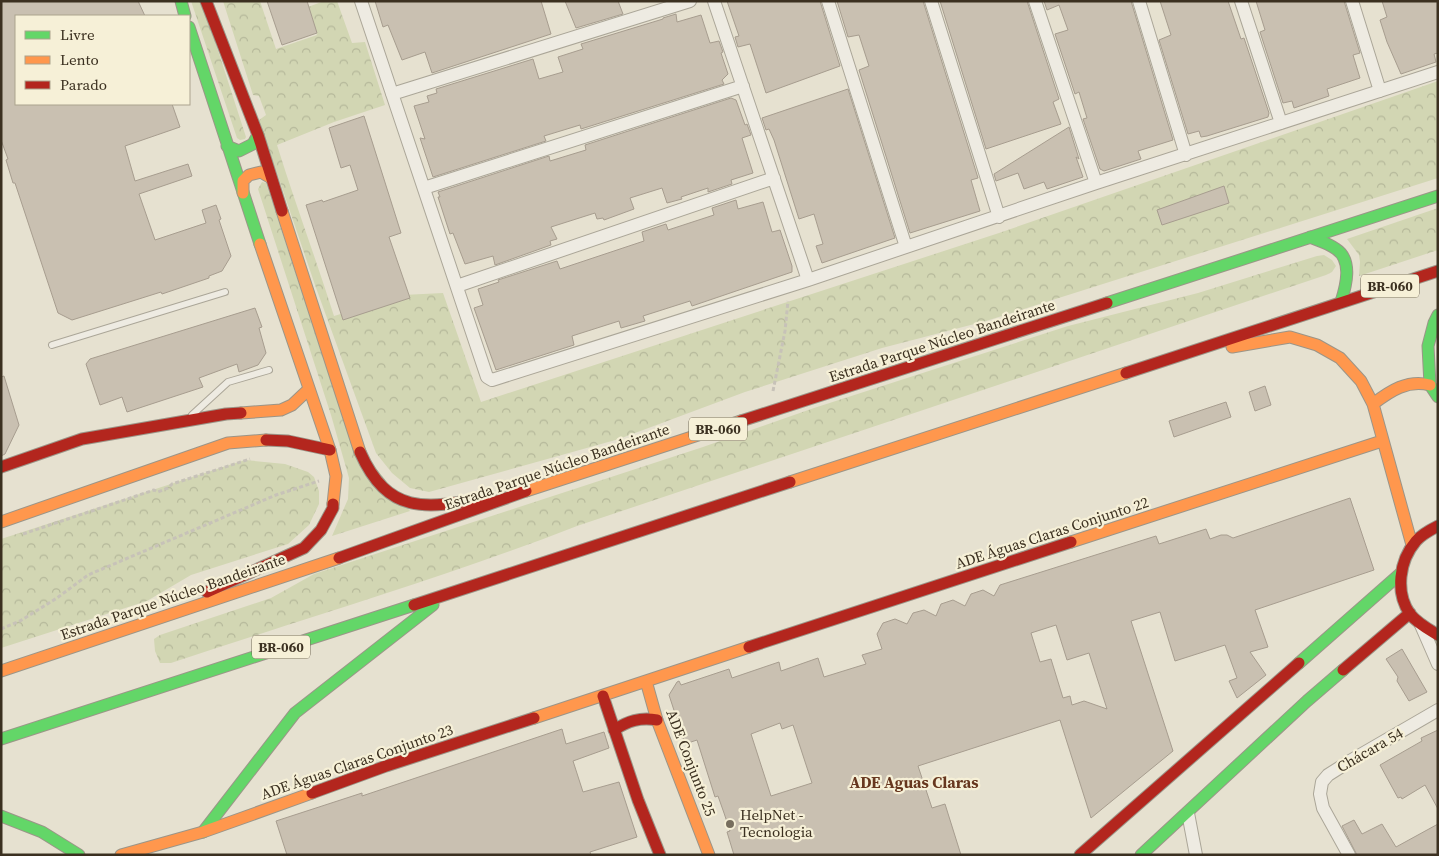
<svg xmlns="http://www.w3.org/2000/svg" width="1439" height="856" font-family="'Source Serif 4',serif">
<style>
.park{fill:url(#park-crowns)}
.building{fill:#c9c0b1;stroke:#a79d8f;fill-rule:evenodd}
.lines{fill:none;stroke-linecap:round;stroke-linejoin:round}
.lane-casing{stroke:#aba698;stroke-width:8}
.street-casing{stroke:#aba698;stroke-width:14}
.fast-casing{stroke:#9b9588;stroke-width:13}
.slow-casing{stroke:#9b9588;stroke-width:13}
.jam-casing{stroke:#9b9588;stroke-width:13}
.path{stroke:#c7c2b8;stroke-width:3;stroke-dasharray:4 2.5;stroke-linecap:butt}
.lane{stroke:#eeebe2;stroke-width:6}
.street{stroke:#eeebe2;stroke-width:12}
.fast{stroke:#63d668;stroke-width:11}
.slow{stroke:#ff974d;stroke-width:11}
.jam{stroke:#b3261e;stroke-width:11}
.poi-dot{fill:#776e5e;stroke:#f6f0d7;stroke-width:2}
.labels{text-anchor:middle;stroke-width:4.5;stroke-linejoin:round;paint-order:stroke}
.shield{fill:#f6f0d7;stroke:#736a57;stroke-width:1}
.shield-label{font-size:14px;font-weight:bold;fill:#3b3020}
.street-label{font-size:15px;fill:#3b3020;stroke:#f6f0d7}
.poi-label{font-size:15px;fill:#3b3020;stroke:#f6f0d7;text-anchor:start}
.neighbourhood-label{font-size:16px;font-weight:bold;fill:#67371f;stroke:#f6f0d7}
</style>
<defs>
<pattern id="park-crowns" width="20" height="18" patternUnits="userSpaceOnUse" patternTransform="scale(1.25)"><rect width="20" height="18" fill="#d2d6b3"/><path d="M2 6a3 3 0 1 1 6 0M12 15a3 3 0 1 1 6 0" fill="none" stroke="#b5b89a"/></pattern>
</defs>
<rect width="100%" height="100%" fill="#e6e1d0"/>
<path class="park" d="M191,1H202L246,137L245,139L240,140L237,138Z
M223,1H260L276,49L317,35L308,7L324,1H337L352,43L365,42L385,105L334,122L277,145C295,203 316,259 334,316L403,295L443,293L481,402L999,233L1438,81V178L986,321L882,348L745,392L619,439L429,492L410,488L392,473L376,453L315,285L259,120L266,115L259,96L253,95Z
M262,182L266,183L348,433L410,511L332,536L348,499L349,478L331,415L258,189Z
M1438,208V250L1359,276L1360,262L1359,255L1347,239Z
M1324,255L1332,260L1336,266L1332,272L1326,275L577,526C444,578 306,618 171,663H160L155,651L154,639L160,635L271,598L314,574L703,447L814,408L1068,326L1198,293L1317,256Z
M245,460L285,464L308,472L314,477L319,491V504L309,525L288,544L191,575L147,601L1,648V539Z"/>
<path class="building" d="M1,1H138L145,16H16V104H172L180,127L125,146L135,181L188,164L192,176L139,194L155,240L206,223L202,210L216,205L221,219L219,220L231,256L222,271L209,276V278L162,294L161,292L72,320L58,313L15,183H13L6,160L8,159L1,140Z
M267,1H307L317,33L282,45Z
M375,1H541L551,34L432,73L425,52L402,60L388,25L383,27Z
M565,1H618L623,14L576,28Z
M727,1H820L840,66L766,93L750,44L738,47L735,37L739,36Z
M837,1H923L978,178L971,180L980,211L910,233L859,70L869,66L859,35L848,37Z
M940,1H1027L1059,99L1053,102L1061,124L986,149Z
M1044,1H1131L1173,140L1138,151L1141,159L1104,171L1100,169L1083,119L1087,118L1079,92L1075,94L1055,34L1068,30L1059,5L1047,10Z
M1160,1H1228L1241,39L1244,38L1269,113L1268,117L1207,136L1201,137L1199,131L1188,134L1159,40L1171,35Z
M1256,1H1344L1360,53L1353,55L1360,78L1327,89L1329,96L1294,108L1292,101L1283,103L1260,32L1265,30Z
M1382,1H1438V53L1434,54L1436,62L1401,74L1387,42L1380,20L1387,17Z
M676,14L677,22L701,15L710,43L719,41L723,52L721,53L728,74L722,80L724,84L581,129L580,125L544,136L546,141L433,177L420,138L425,139L414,106L429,102L427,96L437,93L436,89L533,59L539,79L563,72L558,57L583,49L581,44L663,19V18Z
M848,89L895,238L822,263L816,246L823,244L814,214L799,219L774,140L769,129L766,130L762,118Z
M731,98L736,100L745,125L747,124L751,135L742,138L753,173L731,180L732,184L708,192V188L681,197L682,199L667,203L662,188L630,198L634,209L604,220L603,218L597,219L595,213L551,227L557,239L550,241L551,245L495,265L493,256L465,264L453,233L450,234L438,197H440L438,192L549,156L550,161L586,150L585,145Z
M364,116L401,233L389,237L410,298L343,320L306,205L322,200L323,202L358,190L350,165L341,168L329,128Z
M1069,127L1079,159L1076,157L1083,177L1047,189L1044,182L1024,189L1018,173L996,181L994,174Z
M1224,186L1229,203L1162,225L1157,210Z
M736,200L738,209L763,202L772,232L780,230L792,266V272L692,306L690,301L643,316L645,321L621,328L619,321L572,336L574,345L496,370L474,308L483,305L478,289L499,282L498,280L557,261L560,269L644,241L642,232L666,224L668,230L714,215L712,208Z
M255,308L262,327L259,328L266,353L258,365L239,372L237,364L199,378L203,387L127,412L122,397L100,405L86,364L90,359Z
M4,376L19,425L5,454L1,456V377Z
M1265,386L1271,405L1255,411L1249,392Z
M1226,402L1231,417L1174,437L1169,421Z
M1350,498L1374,570L1255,610L1268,647L1250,652L1266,675L1237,698L1229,681L1237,678L1225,645L1175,661L1160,612L1131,621L1173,751L1091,818L1060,720L918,766L932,808L945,804L961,855H734L727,832L730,831L724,813L718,796L715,797L697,740L685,744L669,695L677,682L679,681L681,685L729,669L732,678L779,662L781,671L818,658L824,677L866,664L862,655L882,649L877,634L883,623L895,619L907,624L913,613L924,610L936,616L941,604L953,600L965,606L971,594L983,590L994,596L1000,585L1156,536L1159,544L1206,529L1210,539L1221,535H1227L1233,538ZM1056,625L1067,660L1089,653L1107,709L1084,701L1072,705L1070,696L1063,698L1051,659L1040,662L1031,633ZM780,723L782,729L793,725L812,783L771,796L751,734Z
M1402,649L1427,692L1409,701L1397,681L1398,677L1386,659Z
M562,729L566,744L604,732L609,748L573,761L583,792L619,782L637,837L590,852L591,855H287L276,821L362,793V796Z
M1438,730V809L1425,785L1402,799L1401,797L1398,798L1380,765L1422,741L1421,738Z
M1354,820L1362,834L1382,824L1396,847L1438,824V855H1357L1342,826Z"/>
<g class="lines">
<g class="lane-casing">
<path id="lane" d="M52,345L225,292
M192,415L228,382L269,370"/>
</g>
<g class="street-casing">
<path id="street" d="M361,1L487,377L492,380L808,280L1096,183L1438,72
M714,1L808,280
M828,1L906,247
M931,1L999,217
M1035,1L1096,183
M1139,1L1186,155
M1241,1L1281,123
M1352,1L1380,91
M392,94L690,1
M424,188L743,86
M457,286L774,178
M1421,625L1438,664
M1188,813L1196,855
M1349,855L1323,808L1320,794L1322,782L1328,775L1350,761L1438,710"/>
</g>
<g class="fast-casing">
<path id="fast" d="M181,1L185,16
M189,27L260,244
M227,146L239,151L253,144L258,135
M1310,237C1319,241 1328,243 1336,249C1353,260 1346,286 1341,302
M1107,303L1438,196
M1438,315L1434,323L1428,346L1430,385L1438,397
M1299,663L1400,574
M1,739L414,605
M1,816L42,832L79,855
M203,832L295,713L433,605
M1141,855L1307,701L1343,670"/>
</g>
<g class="slow-casing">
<path id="slow" d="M243,193V181L249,175L261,172L271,178
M282,211L360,452
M260,244L330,450L336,476L333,504
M1232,347L1290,337L1317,345L1340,358L1361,381L1373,404L1412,545
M1373,404C1390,391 1408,379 1430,385
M241,413L281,410L292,405L309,389
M790,482L1126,373
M526,491L741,421
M1,522L228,443L266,440
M1071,542L1382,441
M1,671L339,558
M646,681L657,720L709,855
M534,718L749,647
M121,855L203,832L312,793"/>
</g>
<g class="jam-casing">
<path id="jam" d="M206,1L258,135L282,211
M1126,373L1438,271
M741,421L1107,303
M266,440L288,441L330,450
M360,452C388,515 425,509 485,498
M1,467L82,439L226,414L241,413
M1438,526C1430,530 1422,534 1416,541C1399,561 1395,592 1410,614C1417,623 1428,629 1438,635
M339,558L526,491
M207,592L304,548L321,530L333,508V504
M414,605L790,482
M749,647L1071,542
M1343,670L1410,613
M603,696L638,800L660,855
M614,730C628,721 640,717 657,720
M312,793L386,766L534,718
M1080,855L1299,663"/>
</g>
<path class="path" d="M773,391L785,331L788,301
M23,534L154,490L158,492L168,488L172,484L250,459
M1,629L20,621L57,598L88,575L276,495L319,481"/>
<use href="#lane" class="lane"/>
<use href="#street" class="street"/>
<use href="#fast" class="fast"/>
<use href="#slow" class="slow"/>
<use href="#jam" class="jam"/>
</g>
<circle class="poi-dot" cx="730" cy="824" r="5"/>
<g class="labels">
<g class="shield">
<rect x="1361" y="274.5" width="58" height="23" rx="4"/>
<rect x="689" y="417.5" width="58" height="23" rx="4"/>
<rect x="252" y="635.5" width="58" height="23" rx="4"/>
</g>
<g class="shield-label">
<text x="1390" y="291">BR-060</text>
<text x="718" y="434">BR-060</text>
<text x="281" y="652">BR-060</text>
</g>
<g class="street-label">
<text transform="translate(942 341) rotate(-18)" y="5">Estrada Parque Núcleo Bandeirante</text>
<text transform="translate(557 467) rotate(-19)" y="5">Estrada Parque Núcleo Bandeirante</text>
<text transform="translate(1052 533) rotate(-18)" y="5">ADE Águas Claras Conjunto 22</text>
<text transform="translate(173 597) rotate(-19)" y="5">Estrada Parque Núcleo Bandeirante</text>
<text transform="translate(1370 750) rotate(-30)" y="5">Chácara 54</text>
<text transform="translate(357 762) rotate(-19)" y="5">ADE Águas Claras Conjunto 23</text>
<text transform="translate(691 763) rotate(69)" y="5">ADE Conjunto 25</text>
</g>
<g class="poi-label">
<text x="740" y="820">HelpNet -<tspan x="740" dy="17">Tecnologia</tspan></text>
</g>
<g class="neighbourhood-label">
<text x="914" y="788">ADE Aguas Claras</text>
</g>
</g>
<rect width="1439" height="856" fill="none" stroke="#3b3020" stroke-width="5"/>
<rect x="15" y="15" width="175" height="90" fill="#f6f0d7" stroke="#aba38e"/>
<rect x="25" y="31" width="25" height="8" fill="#63d668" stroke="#aba38e"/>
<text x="60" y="40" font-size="15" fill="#3b3020">Livre</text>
<rect x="25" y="56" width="25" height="8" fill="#ff974d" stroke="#aba38e"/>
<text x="60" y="65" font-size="15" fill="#3b3020">Lento</text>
<rect x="25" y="81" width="25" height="8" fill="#b3261e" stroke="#aba38e"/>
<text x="60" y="90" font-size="15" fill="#3b3020">Parado</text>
</svg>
